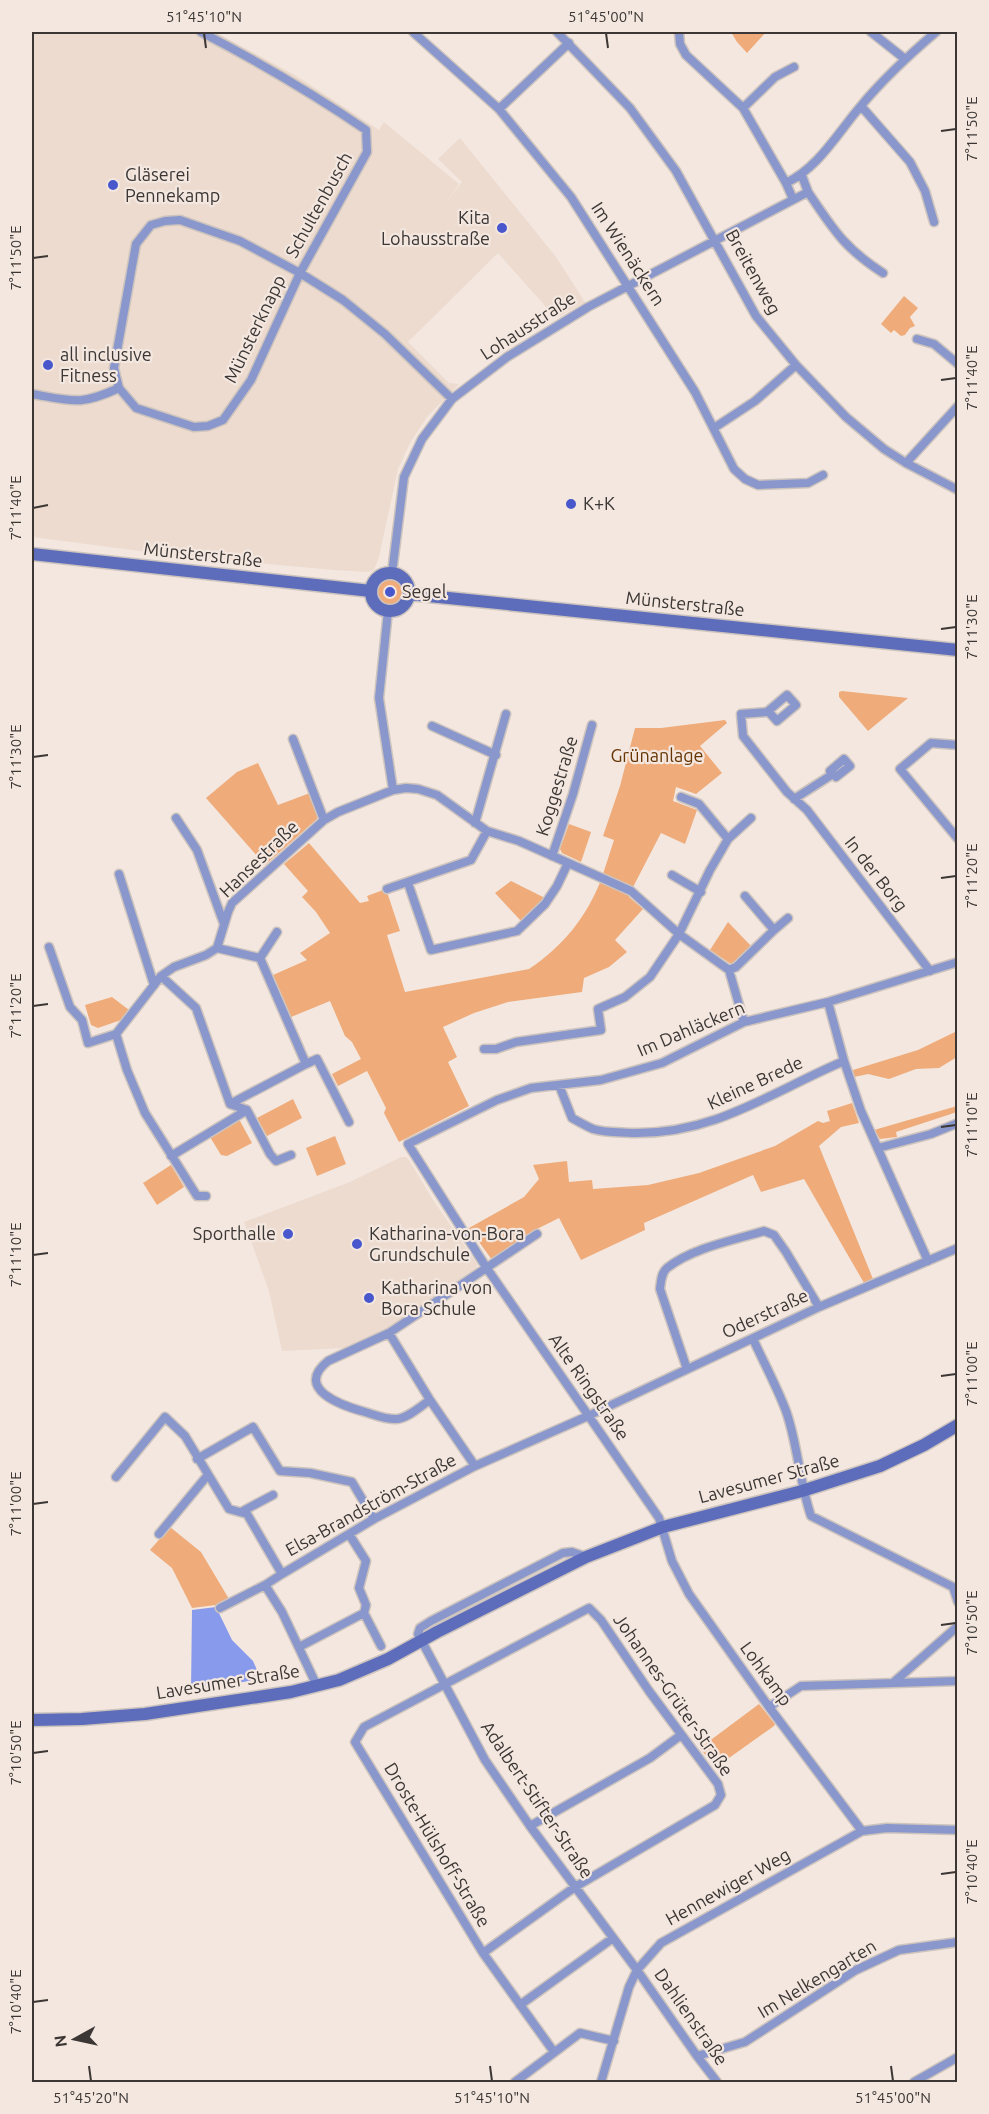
<svg xmlns="http://www.w3.org/2000/svg" width="989" height="2114" font-family="Ubuntu,sans-serif">
<style>
.built{fill:#ecdbce}
.green{fill:#efac7a}
.water{fill:#889aeb}
.lines{fill:none;stroke-linecap:round;stroke-linejoin:round}
.street-casing{stroke:#cec4be;stroke-width:11}
.secondary-casing{stroke:#cec4be;stroke-width:15}
.street{stroke:#8997cd;stroke-width:8}
.secondary{stroke:#5d6dbb;stroke-width:12}
.ticks{fill:none;stroke:#3c3734;stroke-width:2}
.poi-dot{fill:#4957cc;stroke:#f3e7e0;stroke-width:2}
.labels{text-anchor:middle;stroke-width:4.5;stroke-linejoin:round;paint-order:stroke}
.poi-label{font-size:18px;fill:#3c3734;stroke:#f3e7e0;text-anchor:start}
.street-label{font-size:18px;fill:#3c3734;stroke:#f3e7e0}
.park-label{font-size:18px;fill:#673503;stroke:#f3e7e0}
.neatline{fill:none;stroke:#3c3734;stroke-width:2}
.ticks-label{font-size:15px;text-anchor:middle;fill:#3c3734}
</style>
<rect width="100%" height="100%" fill="#f3e7e0"/>
<path class="built" d="M32,32H215L295,75L379,130L384,122L459,184L446,203L462,182L438,159L460,138L556,257L585,302L556,318L498,253L408,342L449,383L459,384L427,417L410,443L398,469L379,557L374,570L369,572L334,570L171,555L32,537Z
M401,1157H406L409,1160L433,1200L477,1264V1267L385,1330L345,1348L282,1351L269,1291L244,1222L350,1182Z"/>
<path class="green" d="M731,32H766L747,53L737,42Z
M904,296L918,308L910,317L915,326L910,328L905,335L901,336L894,330L891,333L881,324Z
M377 592a14 14 0 1 1 28 0a14 14 0 1 1-28 0Z
M842,691L908,698L868,731L839,697V692Z
M725,720L727,723L700,746L722,773L696,794L676,787L673,801L697,810L685,844L661,833L632,889L603,874L614,840L603,836L620,786L635,728H661Z
M258,763L278,805L310,793L318,815L317,819L265,865L206,798L237,772Z
M569,824L591,832L581,862L562,853L560,849Z
M309,843L360,903L369,901L367,896L386,889L400,931L387,935L405,992L529,969C563,946 586,918 601,880L629,895V897L643,909L615,940L627,952L609,967L584,978L582,992L508,1002L474,1013L443,1027L457,1057L448,1062L469,1106L399,1142L384,1113L386,1108L367,1071L338,1086L332,1074L361,1059L352,1042L345,1036L330,1001L291,1017L273,975L307,960L300,953L330,933L316,912L302,897L308,891L284,864Z
M511,881L545,898L521,921L495,893Z
M728,922L752,947L735,963L731,964L710,950Z
M112,997L129,1010L121,1020L98,1028L91,1025L85,1005Z
M957,1031V1057L939,1068L916,1069L889,1079L868,1074L854,1077L853,1070L918,1050Z
M293,1099L302,1118L267,1136L257,1118Z
M852,1103L859,1123L841,1127L819,1146L873,1279L864,1283L804,1179L761,1192L753,1175L644,1223L645,1230L581,1260L559,1218L537,1229L492,1260L469,1228L524,1197L539,1179L533,1165L567,1161L569,1182L592,1180L593,1189L648,1185L699,1173L775,1146L818,1121L823,1123L830,1121L827,1111Z
M957,1106V1112L896,1132L897,1137L880,1139L874,1130Z
M237,1120L240,1121L252,1143L227,1156L221,1155L210,1137Z
M335,1136L346,1164L317,1176L306,1148Z
M171,1165L184,1187L157,1205L143,1183Z
M170,1527L201,1552L229,1599L216,1605L192,1608L172,1568L150,1550Z
M759,1704L775,1724L774,1726L715,1768L700,1748Z"/>
<path class="water" d="M216,1607L232,1640L253,1661L261,1679L191,1691L192,1610Z"/>
<g class="lines">
<g class="street-casing">
<path id="street" d="M201,32C259,62 312,93 366,130L367,152L300,273L251,380L223,420L208,426L194,427L136,408L119,388L114,368L136,244L151,225L165,221L180,220L240,241L300,273L343,300L385,334L452,399
M413,32L499,109L571,197L695,392L734,469L745,479L758,485L808,483L823,475
M557,32L630,108L676,171L756,316L796,365L846,417L884,449L906,463L958,490
M679,32L680,44L686,55L743,108L786,183
M871,32L905,59
M861,106L910,162L925,191L934,222
M743,108L775,77L794,67
M499,109L569,43
M808,192C833,229 844,248 883,273
M793,199L786,183C818,168 837,134 860,107C883,79 909,55 936,32
M917,339L934,344L958,364
M32,394C72,401 80,406 119,388
M714,428L755,401L796,365
M906,463L958,406
M392,573L404,477L422,439L452,399L507,357L588,307L808,192L802,176
M388,611L379,698L393,790
M768,711L777,721L796,705L787,695L767,712L741,714L743,736L787,792L807,810L930,971
M432,726L496,755
M293,739L324,820
M958,745L931,743L900,769L958,839
M844,759L850,766L836,777L830,771Z
M681,797L699,804L728,839
M794,799L833,774
M176,818L197,850L224,924
M475,823L506,714
M552,856L573,794L592,725
M119,874L154,985
M672,875L701,892
M408,883L431,950L517,931L545,904L557,886L568,863
M387,889L471,860L487,831
M774,930L788,918
M49,947L70,1007L82,1020L88,1043L116,1034L161,976L174,967L206,955L217,948L228,912L232,903L324,820L338,812L393,790L406,788L418,789L437,795L487,831L519,841L631,891L679,934L729,970L744,1022
M217,948L260,958L306,1064L317,1059L349,1122
M260,958L277,932
M729,970L736,967L774,930L745,896
M161,976L196,1008L230,1104L247,1110L270,1154L276,1161L291,1155
M828,1002L844,1061L861,1111L928,1261
M116,1034L127,1070L145,1113L197,1196H206
M484,1049H496L516,1042L601,1030L598,1009L625,997L650,977L679,934L710,870L728,839L751,818
M559,1085L572,1118C579,1122 586,1126 593,1129C606,1133 620,1132 634,1133C716,1134 771,1092 844,1061
M230,1104L306,1064
M878,1148L931,1134L958,1123
M171,1156L247,1110
M537,1234L389,1333L430,1400L475,1466L588,1416L819,1307L958,1248
M389,1333L328,1361C293,1389 343,1406 365,1412C375,1415 387,1420 397,1419C408,1418 421,1406 430,1400
M753,1339C764,1363 777,1387 786,1411C798,1445 799,1481 811,1516L953,1587
M687,1369L660,1289C661,1282 661,1273 667,1268C692,1248 734,1240 764,1231L774,1235L786,1252L819,1307
M197,1459L253,1427L280,1471L310,1473L352,1482L374,1519
M116,1477L165,1417L185,1436L229,1509L247,1514L282,1574L265,1585L282,1612L317,1686
M243,1511L273,1495
M159,1534L207,1476
M586,1557L572,1552L563,1553L431,1621L420,1628L418,1634L485,1760L530,1826L637,1970L697,2056L717,2082
M282,1574L374,1519L475,1466
M953,1587L958,1602
M220,1608L265,1585
M364,1613L381,1646
M299,1647L364,1613L366,1605L359,1588L366,1561L349,1534
M894,1682L958,1626
M769,1707L801,1686L958,1681
M530,1826L650,1758L681,1735
M862,1831L769,1707L689,1594L672,1561L659,1518L486,1267L408,1144L497,1100L531,1088L601,1080L662,1063L744,1022L828,1002L958,962
M483,1953L575,1887L715,1805L721,1795L718,1784L649,1691L601,1620L589,1608L364,1727L355,1742L483,1953L554,2052
M520,2005L613,1938
M697,2056L745,2042L856,1970L899,1950L958,1942
M515,2082L580,2033L614,2041
M601,2082L629,1987L637,1970L661,1943L862,1831L887,1828L958,1830
M914,2082L958,2057"/>
</g>
<g class="secondary-casing">
<path id="secondary" d="M32,554L371,591
M371 592a19 19 0 1 1 38 0a19 19 0 1 1-38 0Z
M409,594L958,650
M32,1720L82,1719L145,1714L291,1692L339,1680L388,1659L437,1632L586,1557L663,1527L802,1491L880,1466L924,1445L958,1425"/>
</g>
<use href="#street" class="street"/>
<use href="#secondary" class="secondary"/>
</g>
<path class="ticks" d="M204,33L206,48M606,33L608,48M941,131L956,129M33,258L48,256M941,380L956,378M33,508L48,505M941,629L956,627M33,757L48,755M941,878L956,876M33,1006L48,1004M941,1127L956,1125M33,1255L48,1253M941,1376L956,1374M33,1504L48,1502M941,1625L956,1623M33,1753L48,1751M941,1874L956,1872M33,2002L48,2000M89,2066L91,2081M490,2066L492,2081M891,2066L893,2081"/>
<g class="poi-dot">
<circle cx="113" cy="185" r="6"/>
<circle cx="502" cy="228" r="6"/>
<circle cx="48" cy="365" r="6"/>
<circle cx="571" cy="504" r="6"/>
<circle cx="390" cy="592" r="6"/>
<circle cx="288" cy="1234" r="6"/>
<circle cx="357" cy="1244" r="6"/>
<circle cx="369" cy="1298" r="6"/>
</g>
<g class="labels">
<g class="poi-label">
<text x="125" y="181">Gläserei<tspan x="125" dy="21">Pennekamp</tspan></text>
<text x="490" y="224" text-anchor="end">Kita<tspan x="490" dy="21">Lohausstraße</tspan></text>
<text x="60" y="361">all inclusive<tspan x="60" dy="21">Fitness</tspan></text>
<text x="583" y="510">K+K</text>
<text x="402" y="598">Segel</text>
<text x="276" y="1240" text-anchor="end">Sporthalle</text>
<text x="369" y="1240">Katharina-von-Bora<tspan x="369" dy="21">Grundschule</tspan></text>
<text x="381" y="1294">Katharina von<tspan x="381" dy="21">Bora Schule</tspan></text>
</g>
<g class="street-label">
<text transform="translate(319 205) rotate(-61)" y="6">Schultenbusch</text>
<text transform="translate(628 254) rotate(57)" y="6">Im Wienäckern</text>
<text transform="translate(753 272) rotate(61)" y="6">Breitenweg</text>
<text transform="translate(528 326) rotate(-33)" y="6">Lohausstraße</text>
<text transform="translate(255 329) rotate(-64)" y="6">Münsterknapp</text>
<text transform="translate(203 555) rotate(6)" y="6">Münsterstraße</text>
<text transform="translate(685 604) rotate(6)" y="6">Münsterstraße</text>
<text transform="translate(557 786) rotate(-73)" y="6">Koggestraße</text>
<text transform="translate(259 859) rotate(-44)" y="6">Hansestraße</text>
<text transform="translate(876 874) rotate(52)" y="6">In der Borg</text>
<text transform="translate(691 1029) rotate(-23)" y="6">Im Dahläckern</text>
<text transform="translate(755 1083) rotate(-25)" y="6">Kleine Brede</text>
<text transform="translate(765 1314) rotate(-25)" y="6">Oderstraße</text>
<text transform="translate(589 1387) rotate(55)" y="6">Alte Ringstraße</text>
<text transform="translate(769 1479) rotate(-15)" y="6">Lavesumer Straße</text>
<text transform="translate(371 1505) rotate(-29)" y="6">Elsa-Brandström-Straße</text>
<text transform="translate(766 1674) rotate(54)" y="6">Lohkamp</text>
<text transform="translate(228 1682) rotate(-9)" y="6">Lavesumer Straße</text>
<text transform="translate(673 1695) rotate(55)" y="6">Johannes-Grüter-Straße</text>
<text transform="translate(537 1800) rotate(56)" y="6">Adalbert-Stifter-Straße</text>
<text transform="translate(437 1845) rotate(59)" y="6">Droste-Hülshoff-Straße</text>
<text transform="translate(728 1887) rotate(-29)" y="6">Hennewiger Weg</text>
<text transform="translate(817 1979) rotate(-31)" y="6">Im Nelkengarten</text>
<text transform="translate(691 2017) rotate(55)" y="6">Dahlienstraße</text>
</g>
<g class="park-label">
<text x="657" y="762">Grünanlage</text>
</g>
</g>
<rect width="989" height="2114" fill="none" stroke="#f3e7e0" stroke-width="66"/>
<g transform="translate(75 2039) rotate(262)" stroke="#f3e7e0" stroke-width="4.5" paint-order="stroke">
<path d="M0-4.5L10 22L0 15L-10 22Z" fill="#3c3734"/>
<text y="-9" font-size="16" font-weight="bold" text-anchor="middle" fill="#3c3734">N</text>
</g>
<rect x="33" y="33" width="923" height="2048" class="neatline"/>
<g class="ticks-label">
<text x="204" y="22">51°45'10"N</text>
<text x="606" y="22">51°45'00"N</text>
<text transform="translate(972 129) rotate(-90)" y="5">7°11'50"E</text>
<text transform="translate(16 258) rotate(-90)" y="5">7°11'50"E</text>
<text transform="translate(972 378) rotate(-90)" y="5">7°11'40"E</text>
<text transform="translate(16 508) rotate(-90)" y="5">7°11'40"E</text>
<text transform="translate(972 627) rotate(-90)" y="5">7°11'30"E</text>
<text transform="translate(16 757) rotate(-90)" y="5">7°11'30"E</text>
<text transform="translate(972 876) rotate(-90)" y="5">7°11'20"E</text>
<text transform="translate(16 1006) rotate(-90)" y="5">7°11'20"E</text>
<text transform="translate(972 1125) rotate(-90)" y="5">7°11'10"E</text>
<text transform="translate(16 1255) rotate(-90)" y="5">7°11'10"E</text>
<text transform="translate(972 1374) rotate(-90)" y="5">7°11'00"E</text>
<text transform="translate(16 1504) rotate(-90)" y="5">7°11'00"E</text>
<text transform="translate(972 1623) rotate(-90)" y="5">7°10'50"E</text>
<text transform="translate(16 1753) rotate(-90)" y="5">7°10'50"E</text>
<text transform="translate(972 1872) rotate(-90)" y="5">7°10'40"E</text>
<text transform="translate(16 2002) rotate(-90)" y="5">7°10'40"E</text>
<text x="91" y="2103">51°45'20"N</text>
<text x="492" y="2103">51°45'10"N</text>
<text x="893" y="2103">51°45'00"N</text>
</g>
</svg>
